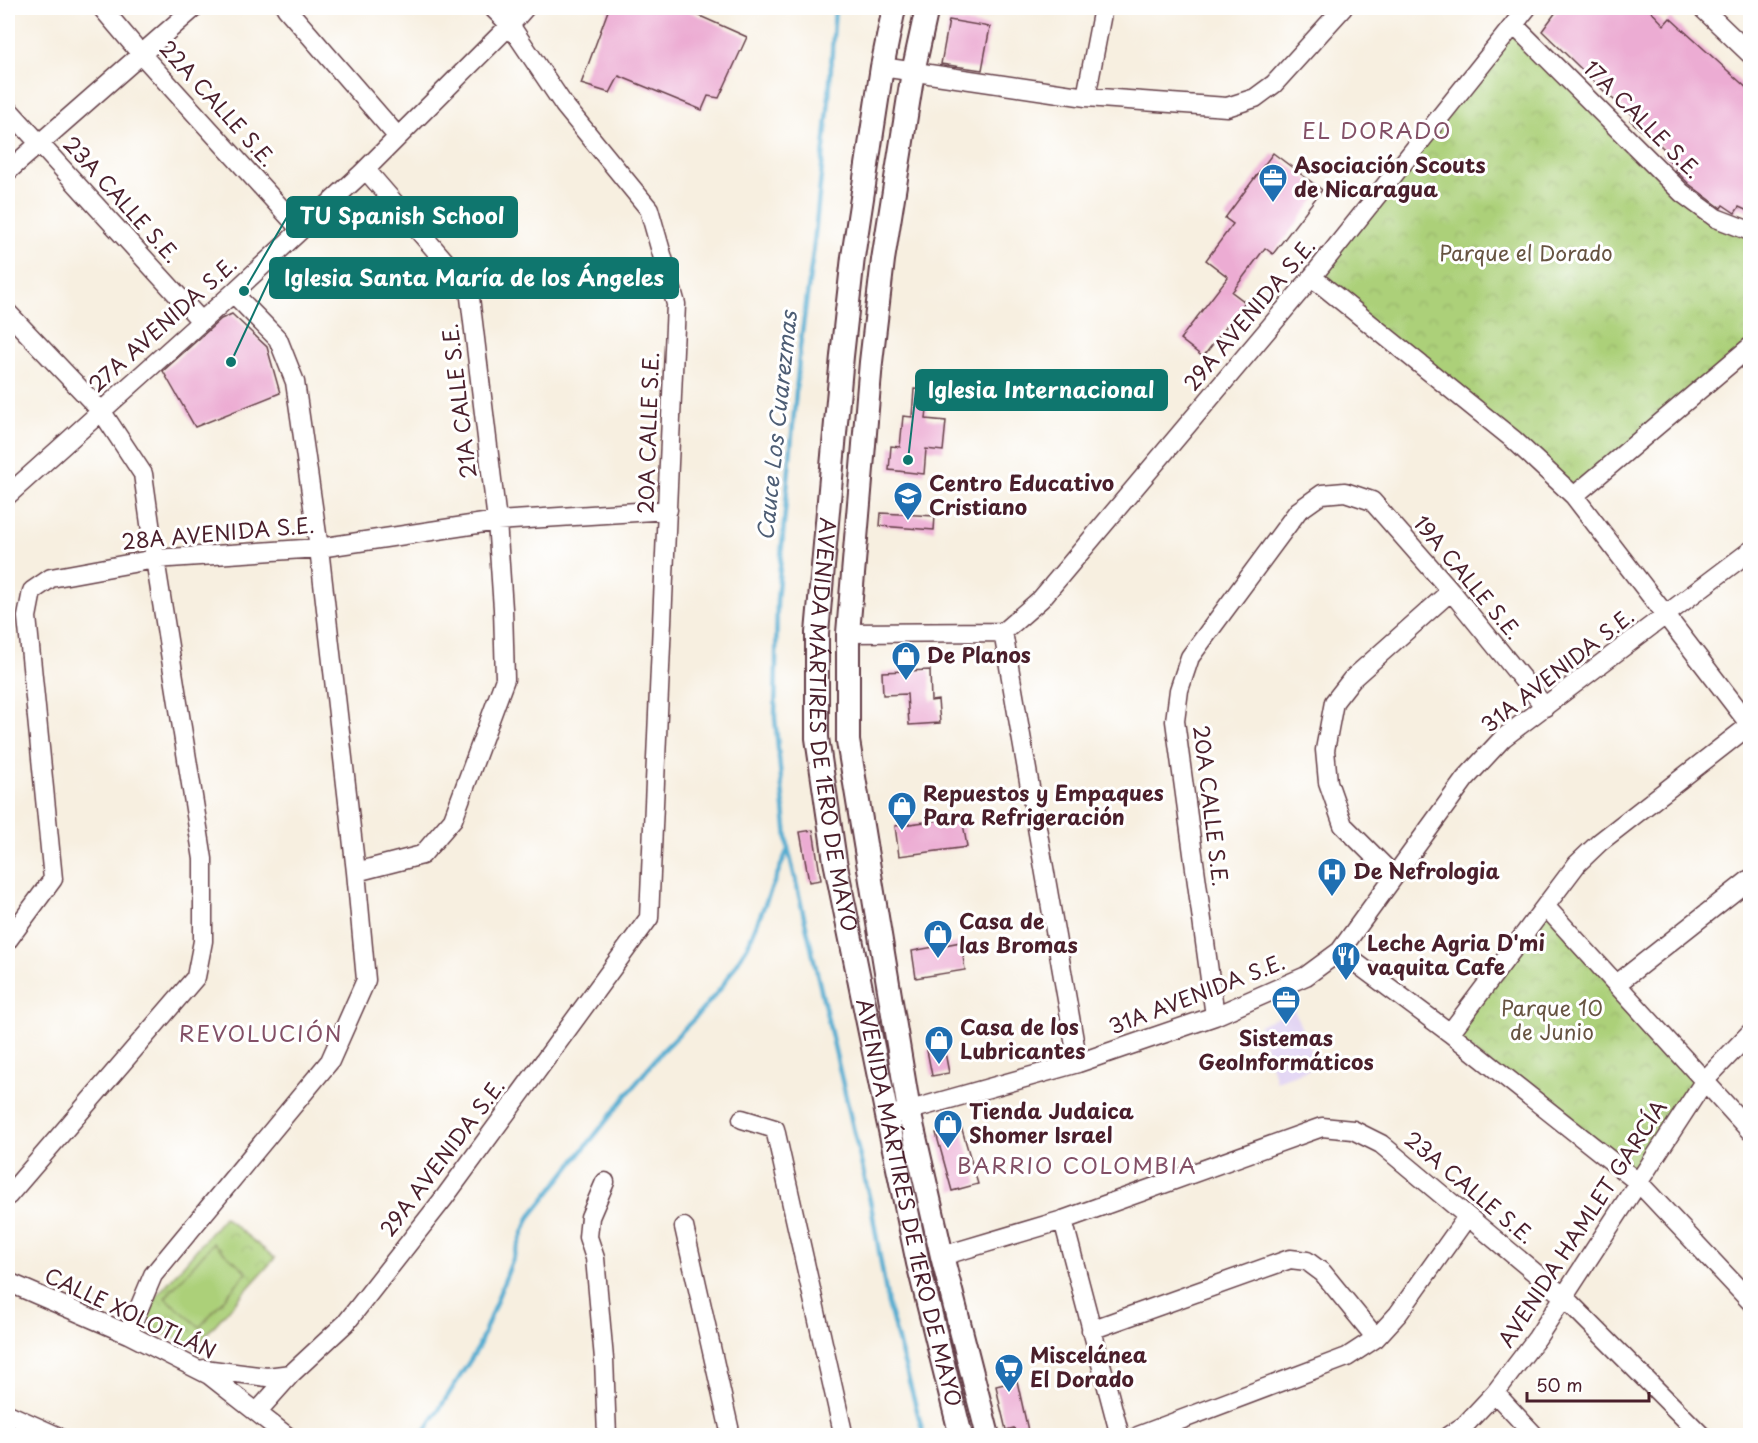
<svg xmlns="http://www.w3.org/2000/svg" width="1758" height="1443" font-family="'Playpen Sans',sans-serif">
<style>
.built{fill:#e2d4f3}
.park{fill:url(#park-crowns);stroke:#7b7852;stroke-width:1.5}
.pitch{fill:#acd079;stroke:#7b7852;stroke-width:1.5}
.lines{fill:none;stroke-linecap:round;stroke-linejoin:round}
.stream{stroke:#52acd0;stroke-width:4.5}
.building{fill:#ecacd3}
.minor-casing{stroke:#643e46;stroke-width:21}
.major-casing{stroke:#643e46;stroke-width:26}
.minor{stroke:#fff;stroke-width:18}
.major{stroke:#fff;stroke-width:22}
.labels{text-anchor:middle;stroke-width:6;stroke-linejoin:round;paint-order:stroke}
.street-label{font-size:21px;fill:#4a1f2b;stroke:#fff}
.poi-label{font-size:21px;font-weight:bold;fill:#4a1f2b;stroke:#fff;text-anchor:start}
.park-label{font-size:21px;fill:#675442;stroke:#fff}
.neighbourhood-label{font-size:22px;letter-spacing:1.5px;fill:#835066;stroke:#fff}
.water-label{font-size:22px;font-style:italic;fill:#4e5e75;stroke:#fff}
.leader{fill:none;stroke:#0f766e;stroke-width:2}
.callout-dot{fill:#0f766e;stroke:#fff;stroke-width:2}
.callout{fill:#0f766e;stroke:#0f766e;stroke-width:2}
.callout-label{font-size:22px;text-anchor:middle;font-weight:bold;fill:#fff}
</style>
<defs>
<pattern id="park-crowns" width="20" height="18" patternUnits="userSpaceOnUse" patternTransform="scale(1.5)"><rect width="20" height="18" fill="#acd079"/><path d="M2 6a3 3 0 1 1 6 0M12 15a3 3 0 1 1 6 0" fill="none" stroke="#96b269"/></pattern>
</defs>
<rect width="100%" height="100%" fill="#fff"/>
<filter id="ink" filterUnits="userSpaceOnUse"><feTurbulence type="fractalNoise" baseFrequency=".0167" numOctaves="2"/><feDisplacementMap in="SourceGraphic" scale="12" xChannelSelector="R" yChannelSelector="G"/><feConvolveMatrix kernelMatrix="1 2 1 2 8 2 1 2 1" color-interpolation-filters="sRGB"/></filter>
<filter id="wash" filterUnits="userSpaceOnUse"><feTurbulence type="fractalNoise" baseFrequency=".008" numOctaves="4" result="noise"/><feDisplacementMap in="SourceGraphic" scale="24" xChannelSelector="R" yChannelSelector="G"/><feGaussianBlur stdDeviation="1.35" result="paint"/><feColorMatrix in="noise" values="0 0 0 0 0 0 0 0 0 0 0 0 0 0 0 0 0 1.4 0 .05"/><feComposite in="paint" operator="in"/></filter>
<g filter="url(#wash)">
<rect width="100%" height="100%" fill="#f7efe0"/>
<path class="built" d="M1294,1010L1317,1067L1276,1081L1259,1025Z"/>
<path class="park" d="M1514,25L1682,193L1750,231V347L1574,496L1312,277Z
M1546,907L1705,1080L1639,1183L1450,1033Z
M224,1217L275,1258L196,1346L144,1327L156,1297Z"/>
<path class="pitch" d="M213,1243L247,1272L200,1327L165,1298Z"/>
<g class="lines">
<path class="stream" d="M835,8L828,110L813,253L800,347L777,600L775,718L788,848L871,1205L888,1304L924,1436
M422,1436L478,1348L529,1218L661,1052L697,1016L721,988L748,945L787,851"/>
</g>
<g id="blocks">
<path class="building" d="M609,8H682L747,37L719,98L708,96L702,110L619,76L610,93L581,84Z
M1559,8H1648L1664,25L1670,18L1750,91V212L1739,207L1735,213L1723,205L1721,208L1689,184L1675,170L1677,167L1663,155L1666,151L1646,131L1644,133L1630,120L1634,116L1608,95L1542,31Z
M949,20L990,27L982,70L941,64Z
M1273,153L1322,190L1273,254L1265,248L1232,292L1245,302L1203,357L1180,339L1228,277L1206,260L1233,224L1225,218Z
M232,314L267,347L280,393L195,427L163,371L221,319Z
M914,389L929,390L926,419L946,421L943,451L926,449L924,474L889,470L891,446L900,447L903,416L912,417Z
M881,513L935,516L934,530L880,526Z
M930,670L931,701L938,700L940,723L909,725L907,694L883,695L882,672Z
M962,817L967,847L899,856L895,826Z
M813,830L821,880L809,882L800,832Z
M961,942L965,970L916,978L912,951Z
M944,1047L949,1073L932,1076L927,1050Z
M961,1126L978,1184L952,1191L936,1133Z
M1017,1381L1027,1426L1029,1436H1016L1014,1428L1006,1430L1000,1405L996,1386Z"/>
</g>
</g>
<g filter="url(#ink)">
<use href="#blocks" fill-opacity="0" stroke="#643e46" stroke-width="1.5"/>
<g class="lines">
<g class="minor-casing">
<path id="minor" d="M102,8L141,54L300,229
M286,8L398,137
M1702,8L1750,54
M1514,25L1682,193L1716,218L1750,231
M882,67L1086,97L1227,107L1255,98L1274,84L1343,8
M1086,97L1103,8
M8,109L201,321
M8,171L194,8
M1312,277L1514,440L1574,496L1750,725L1600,842L1577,864L1450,1033
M8,313L102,412L143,474L155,559L203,859V941L196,977L8,1196
M8,495L233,293L361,174L510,25L525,8
M1574,496L1750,347
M1003,632L1078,1063
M848,633L1003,632L1041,599L1312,277L1527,8
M356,872L422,855L453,819L505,679L503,609L497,521L469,289L366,170
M1394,876L1343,825L1328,782L1325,750L1334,702L1352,679L1451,591
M1546,907L1750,1131
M8,940L53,879L27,617L32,591L51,578L155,559L319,548L497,521L668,510
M1340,951L1450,1033L1639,1183L1750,1301
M1618,983L1750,879
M1215,1016L1175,721L1179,690L1190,657L1298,511L1322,494L1345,492L1372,501L1451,591L1545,707
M896,1114L1078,1063L1215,1016L1306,976L1340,951L1465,779L1503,738L1750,551
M742,1119L775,1129L842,1428L840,1436
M605,1182L590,1217L588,1237L595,1258L604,1359L607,1436
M1063,1220L1120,1436
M684,1227L731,1436
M942,1256L1063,1220L1322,1127L1353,1130L1381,1144L1564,1297L1702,1436
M8,1282L128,1334L209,1375L287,1436
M1091,1330L1290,1259L1307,1261L1323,1273L1376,1338
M128,1334L153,1275L330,1061L366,980L356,872L319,548L295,382L278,339L233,293
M204,1369L267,1377L291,1374
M1495,1393L1535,1436
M258,1411L291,1374L346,1323L444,1198L649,918L676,304L649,209L564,105L510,25L493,8
M8,1414L57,1436
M1138,1436L1347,1357L1376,1338L1398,1314L1467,1217
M1448,1436L1465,1425L1495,1393L1537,1338L1705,1080L1750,1033"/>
</g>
<g class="major-casing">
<g id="major">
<path id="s1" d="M894,8L882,67L853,257L842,356L817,633V738L835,861L887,1116L918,1263L961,1436"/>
<path d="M927,8L913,72L883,260L871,362L848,633V741L909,1111L942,1256L988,1436"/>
</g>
</g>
<use href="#minor" class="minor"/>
<use href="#major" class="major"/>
</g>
</g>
<defs>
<g id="office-pin" transform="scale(1.5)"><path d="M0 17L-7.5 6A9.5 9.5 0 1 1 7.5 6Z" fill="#1f6fb2" stroke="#fff"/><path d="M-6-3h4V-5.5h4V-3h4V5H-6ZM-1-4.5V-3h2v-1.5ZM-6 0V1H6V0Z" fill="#fff"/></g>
<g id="school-pin" transform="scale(1.5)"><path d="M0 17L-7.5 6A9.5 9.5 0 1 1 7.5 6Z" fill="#1f6fb2" stroke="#fff"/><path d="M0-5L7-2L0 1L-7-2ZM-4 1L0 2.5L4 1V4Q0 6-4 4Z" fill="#fff"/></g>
<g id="shop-pin" transform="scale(1.5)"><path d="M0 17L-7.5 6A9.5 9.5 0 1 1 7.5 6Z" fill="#1f6fb2" stroke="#fff"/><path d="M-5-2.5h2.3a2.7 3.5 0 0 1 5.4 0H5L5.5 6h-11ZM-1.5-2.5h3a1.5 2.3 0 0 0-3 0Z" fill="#fff"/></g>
<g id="hospital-pin" transform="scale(1.5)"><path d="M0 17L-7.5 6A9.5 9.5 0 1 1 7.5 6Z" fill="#1f6fb2" stroke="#fff"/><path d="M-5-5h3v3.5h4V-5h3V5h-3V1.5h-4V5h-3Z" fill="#fff"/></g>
<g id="restaurant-pin" transform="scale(1.5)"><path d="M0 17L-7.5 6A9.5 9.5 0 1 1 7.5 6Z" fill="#1f6fb2" stroke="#fff"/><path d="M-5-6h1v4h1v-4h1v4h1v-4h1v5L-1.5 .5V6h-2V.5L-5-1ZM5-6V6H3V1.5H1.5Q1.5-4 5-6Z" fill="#fff"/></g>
<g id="supermarket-pin" transform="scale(1.5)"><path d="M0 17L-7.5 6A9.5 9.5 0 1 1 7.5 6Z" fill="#1f6fb2" stroke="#fff"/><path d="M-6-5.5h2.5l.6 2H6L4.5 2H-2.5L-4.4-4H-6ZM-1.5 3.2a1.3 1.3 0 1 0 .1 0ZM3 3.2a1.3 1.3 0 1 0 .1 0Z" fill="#fff"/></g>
</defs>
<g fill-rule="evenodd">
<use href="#office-pin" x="1273" y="178"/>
<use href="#school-pin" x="908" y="496"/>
<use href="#shop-pin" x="906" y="656"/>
<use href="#shop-pin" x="902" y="806"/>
<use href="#hospital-pin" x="1332" y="872"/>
<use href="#shop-pin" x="938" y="934"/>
<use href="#restaurant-pin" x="1346" y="956"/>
<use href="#office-pin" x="1286" y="1000"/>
<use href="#shop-pin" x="939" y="1040"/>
<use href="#shop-pin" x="948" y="1124"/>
<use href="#supermarket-pin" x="1009" y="1368"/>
</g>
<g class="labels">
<g class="street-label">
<text transform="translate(217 104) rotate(48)" y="7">22A CALLE S.E.</text>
<text transform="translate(1642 120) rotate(45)" y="7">17A CALLE S.E.</text>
<text transform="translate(121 200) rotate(48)" y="7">23A CALLE S.E.</text>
<text transform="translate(1250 315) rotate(-50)" y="7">29A AVENIDA S.E.</text>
<text transform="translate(163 325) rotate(-42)" y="7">27A AVENIDA S.E.</text>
<text transform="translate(460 401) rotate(-97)" y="7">21A CALLE S.E.</text>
<text transform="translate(649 433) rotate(-88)" y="7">20A CALLE S.E.</text>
<text transform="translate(218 534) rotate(-5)" y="7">28A AVENIDA S.E.</text>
<text transform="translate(1467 578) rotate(50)" y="7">19A CALLE S.E.</text>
<text transform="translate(1558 671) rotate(-38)" y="7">31A AVENIDA S.E.</text>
<text dy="7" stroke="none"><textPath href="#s1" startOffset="723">AVENIDA MÁRTIRES DE 1ERO DE MAYO</textPath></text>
<text transform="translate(1210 806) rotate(83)" y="7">20A CALLE S.E.</text>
<text transform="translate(1197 995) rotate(-21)" y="7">31A AVENIDA S.E.</text>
<text transform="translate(443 1158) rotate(-53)" y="7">29A AVENIDA S.E.</text>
<text transform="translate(1469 1188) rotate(40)" y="7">23A CALLE S.E.</text>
<text dy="7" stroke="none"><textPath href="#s1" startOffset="1209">AVENIDA MÁRTIRES DE 1ERO DE MAYO</textPath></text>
<text transform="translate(1583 1224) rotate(-57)" y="7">AVENIDA HAMLET GARCÍA</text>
<text transform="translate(130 1314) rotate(25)" y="7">CALLE XOLOTLÁN</text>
</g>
<g class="poi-label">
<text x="1294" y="173">Asociación Scouts<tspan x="1294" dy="24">de Nicaragua</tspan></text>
<text x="929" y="491">Centro Educativo<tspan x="929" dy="24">Cristiano</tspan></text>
<text x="927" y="663">De Planos</text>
<text x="923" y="801">Repuestos y Empaques<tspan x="923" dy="24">Para Refrigeración</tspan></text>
<text x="1353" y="879">De Nefrologia</text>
<text x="959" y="929">Casa de<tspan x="959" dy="24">las Bromas</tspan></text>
<text x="1367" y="951">Leche Agria D'mi<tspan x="1367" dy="24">vaquita Cafe</tspan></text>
<text x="960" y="1035">Casa de los<tspan x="960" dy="24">Lubricantes</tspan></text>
<text x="1286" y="1046" text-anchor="middle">Sistemas<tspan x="1286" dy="24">GeoInformáticos</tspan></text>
<text x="969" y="1119">Tienda Judaica<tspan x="969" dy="24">Shomer Israel</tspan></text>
<text x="1030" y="1363">Miscelánea<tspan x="1030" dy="24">El Dorado</tspan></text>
</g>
<g class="park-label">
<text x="1526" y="261">Parque el Dorado</text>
<text x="1552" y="1016">Parque 10<tspan x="1552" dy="24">de Junio</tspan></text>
</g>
<g class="neighbourhood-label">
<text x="1377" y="139">EL DORADO</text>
<text x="261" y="1042">REVOLUCIÓN</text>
<text x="1077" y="1174">BARRIO COLOMBIA</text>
</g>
<g class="water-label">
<text transform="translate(777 426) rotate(-84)" y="8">Cauce Los Cuarezmas</text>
</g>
</g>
<path class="leader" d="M244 291L287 217M231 362L270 278M908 460L916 390"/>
<g class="callout-dot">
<circle cx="244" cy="291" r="6"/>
<circle cx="231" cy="362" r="6"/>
<circle cx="908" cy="460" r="6"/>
</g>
<g class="callout">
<rect x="287" y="197" width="230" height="40" rx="6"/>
<rect x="270" y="258" width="408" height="40" rx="6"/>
<rect x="916" y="370" width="251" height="40" rx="6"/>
</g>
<g class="callout-label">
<text x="402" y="224">TU Spanish School</text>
<text x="474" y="286">Iglesia Santa María de los Ángeles</text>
<text x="1041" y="398">Iglesia Internacional</text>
</g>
<rect width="1758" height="1443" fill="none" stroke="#fff" stroke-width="30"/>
<path d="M1527 1392v9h122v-9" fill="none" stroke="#4a1f2b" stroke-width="3"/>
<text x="1536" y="1392" font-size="18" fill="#4a1f2b" stroke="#ffffff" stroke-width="4.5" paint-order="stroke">50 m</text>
</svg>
